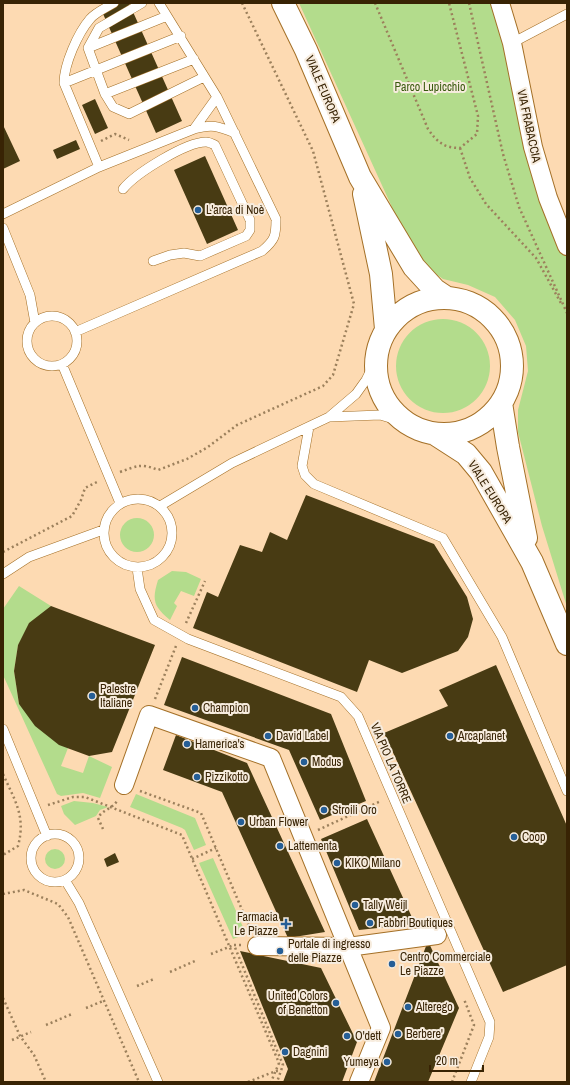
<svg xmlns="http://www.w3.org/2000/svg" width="570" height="1085" font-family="'Archivo Narrow',sans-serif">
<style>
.green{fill:#b3dc8c}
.building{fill:#483b13}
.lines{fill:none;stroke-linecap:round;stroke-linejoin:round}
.lane-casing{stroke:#a47027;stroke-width:10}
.street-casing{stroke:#a47027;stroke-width:20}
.secondary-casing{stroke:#a47027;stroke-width:24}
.path{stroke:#9c805c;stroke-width:2.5;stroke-dasharray:2 3;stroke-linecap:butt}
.lane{stroke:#fff;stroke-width:9}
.street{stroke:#fff;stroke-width:18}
.secondary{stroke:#fff;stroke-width:22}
.poi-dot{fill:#255e96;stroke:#f7ecde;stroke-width:1.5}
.labels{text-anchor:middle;stroke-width:4;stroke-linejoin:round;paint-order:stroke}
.park-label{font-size:12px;fill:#38590d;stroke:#f7ecde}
.street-label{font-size:12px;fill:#382304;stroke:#f7ecde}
.poi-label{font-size:12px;fill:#382304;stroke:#f7ecde;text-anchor:start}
</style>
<rect width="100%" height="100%" fill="#fddab2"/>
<path class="green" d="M299,3H494L536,178L567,257V607L542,526L518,432V410L528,371L526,346L515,320L495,297L468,285L443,279L424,266L401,227Z
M396 366a47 47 0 1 1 94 0a47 47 0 1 1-94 0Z
M120 535a17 17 0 1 1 34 0a17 17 0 1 1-34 0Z
M172,571L186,572L201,579L194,596L181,591L174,603L177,606L170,620C153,606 152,600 158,580Z
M19,586L51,606L18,645L14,671L19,704L68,748L61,766L83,773L89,756L112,767L100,798L83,793L61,796L57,794L3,675V609Z
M136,794L195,818L206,845L194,850L185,830L182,828L130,807Z
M74,801L93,803L108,807L100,810L96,816L75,825L64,814L61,806Z
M45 859a10 10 0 1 1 20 0a10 10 0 1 1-20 0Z
M213,858L246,934L233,939L199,863Z"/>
<path class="building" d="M109,3H129L182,121L156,133L100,7Z
M95,99L108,128L95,134L82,105Z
M3,125L20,161L3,169Z
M76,140L80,149L57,159L53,150Z
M205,156L238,230L207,244L174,170Z
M306,495L434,544L467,597L473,619L468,637L458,651L402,673L369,660L357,692L193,628L207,592L218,597L240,545L262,552L270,532L287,540Z
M51,606L155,645L112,752L89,756L59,745L35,726L19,704L14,671L18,645L29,623Z
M182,657L331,714L366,801L320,820L289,750L164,705Z
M496,665L567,826V965L503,992L384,733L448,706L439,690Z
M176,735L247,763L325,932L288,938L222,792L163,770Z
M367,819L415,924L359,930L321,839Z
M115,853L119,862L107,867L104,859Z
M428,941L459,1008L428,1082H374Z
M240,951L321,968L357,1042L342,1082H283L288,1069Z"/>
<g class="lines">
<g class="lane-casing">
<path id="lane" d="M142,3L99,28L88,48L105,94L113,107L129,114L204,77
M512,43L567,14
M88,48L167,16
M64,83L181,36
M105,94L194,59
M194,129L217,97
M99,167L64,83C64,64 78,33 90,19C96,12 106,8 114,3
M123,189C136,173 186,142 206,142C209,142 213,144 215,145L250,220V230L246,236L200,256L184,253L170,255L153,261
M3,214L99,167L194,129C212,124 218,126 235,133
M3,228L30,295L35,323
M27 341a25 25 0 1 1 50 0a25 25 0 1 1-50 0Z
M75,332L262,251C275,240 276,236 276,219L217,97L159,3
M62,364L120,503
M329,417L380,415L407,423
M309,427L302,466L305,475L314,484L443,538L502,637L567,791
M104 533a34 34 0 1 1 68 0a34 34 0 1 1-68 0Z
M160,506L232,463L329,417L356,394L366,380L376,360
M137,568L140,589L154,620L188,639L341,697L358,716L490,1022L489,1037L471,1082
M3,574L29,557L103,530
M3,729L47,836
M31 858a24 24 0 1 1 48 0a24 24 0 1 1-48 0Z
M65,880L79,903L158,1082"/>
</g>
<g class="street-casing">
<path id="street" d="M500,3L512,43L533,147L548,198L567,246
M124,785L149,715L271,758L381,1028L359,1082
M257,946L348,947L437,935"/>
</g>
<g class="secondary-casing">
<path id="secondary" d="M283,3L306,50L360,177L414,267L435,290L447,298
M364,194L381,274L386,329
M376 366a68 68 0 1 1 136 0a68 68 0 1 1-136 0Z
M501,403L508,447L526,538
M435,434L466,454L481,472L532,562L567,644"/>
</g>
<path class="path" d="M375,3L428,129C437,142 444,148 460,148L477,134L478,116L449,3
M469,3L503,154L519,207L567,313
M101,141L115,134L129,140
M460,148L470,178L486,204L536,258L562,305
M120,472C137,466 141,463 158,470L187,459L208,447L237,425L323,386L333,375L354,304L313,151L242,3
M3,552L72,516L81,500L85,488L97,482
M186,623L205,581
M155,699L176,646
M3,774C15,801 26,816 18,846L3,855
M140,791L201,813L251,931
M48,805L73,797H85L182,835L279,1063L271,1082
M103,829L98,818C102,810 112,809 117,801
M318,830L381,801
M192,859L216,848
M3,894L24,890L58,904L68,917L139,1082
M241,945H234L283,1065L277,1082
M211,954L234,945
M170,972L195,961
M137,986L154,979
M3,998L20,1036L34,1055L46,1082
M86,1008L103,1001
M46,1025L72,1014
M12,1040L31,1032
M248,1082L276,1071H281
M452,1082L474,1025L464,999"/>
<use href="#lane" class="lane"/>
<use href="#street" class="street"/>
<use href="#secondary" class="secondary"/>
</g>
<g class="poi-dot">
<circle cx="198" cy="210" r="4"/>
<circle cx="92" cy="696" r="4"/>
<circle cx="195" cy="708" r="4"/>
<circle cx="268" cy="736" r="4"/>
<circle cx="450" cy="736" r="4"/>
<circle cx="187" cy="744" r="4"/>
<circle cx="304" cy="762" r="4"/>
<circle cx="197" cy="777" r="4"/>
<circle cx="324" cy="810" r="4"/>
<circle cx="241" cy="822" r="4"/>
<circle cx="514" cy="837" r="4"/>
<circle cx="280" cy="846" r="4"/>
<circle cx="337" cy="863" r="4"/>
<circle cx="355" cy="905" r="4"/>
<circle cx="370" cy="923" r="4"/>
<path d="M284 918h4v4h4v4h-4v4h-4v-4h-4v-4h4z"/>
<circle cx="280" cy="951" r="4"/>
<circle cx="392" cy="964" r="4"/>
<circle cx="336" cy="1003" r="4"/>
<circle cx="408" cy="1007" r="4"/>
<circle cx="398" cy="1034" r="4"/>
<circle cx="347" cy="1036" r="4"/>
<circle cx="285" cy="1052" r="4"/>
<circle cx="387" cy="1062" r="4"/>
</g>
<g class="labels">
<g class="park-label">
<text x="430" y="91">Parco Lupicchio</text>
</g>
<g class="street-label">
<text transform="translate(323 89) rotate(67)" y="4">VIALE EUROPA</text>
<text transform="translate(529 126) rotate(78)" y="4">VIA FRABACCIA</text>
<text transform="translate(490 492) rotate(58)" y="4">VIALE EUROPA</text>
<text transform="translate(391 763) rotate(67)" y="4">VIA PIO LA TORRE</text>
</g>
<g class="poi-label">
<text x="206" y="214">L'arca di Noè</text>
<text x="100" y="693">Palestre<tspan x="100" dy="14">Italiane</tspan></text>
<text x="203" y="712">Champion</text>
<text x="276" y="740">David Label</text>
<text x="458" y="740">Arcaplanet</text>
<text x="195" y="748">Hamerica's</text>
<text x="312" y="766">Modus</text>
<text x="205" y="781">Pizzikotto</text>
<text x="332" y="814">Stroili Oro</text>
<text x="249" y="826">Urban Flower</text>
<text x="522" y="841">Coop</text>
<text x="288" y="850">Lattementa</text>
<text x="345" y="867">KIKO Milano</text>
<text x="363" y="909">Tally Weijl</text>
<text x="278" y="921" text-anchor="end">Farmacia<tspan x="278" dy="14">Le Piazze</tspan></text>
<text x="378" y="927">Fabbri Boutiques</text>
<text x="288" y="948">Portale di ingresso<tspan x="288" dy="14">delle Piazze</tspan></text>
<text x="400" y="961">Centro Commerciale<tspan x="400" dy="14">Le Piazze</tspan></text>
<text x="328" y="1000" text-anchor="end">United Colors<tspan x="328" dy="14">of Benetton</tspan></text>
<text x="416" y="1011">Alterego</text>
<text x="406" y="1038">Berbere'</text>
<text x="355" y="1040">O'dett</text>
<text x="293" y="1056">Dagnini</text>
<text x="379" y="1066" text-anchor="end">Yumeya</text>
</g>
</g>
<rect width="570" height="1085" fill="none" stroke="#382304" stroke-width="8"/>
<path d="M430 1065v6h53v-6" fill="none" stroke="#382304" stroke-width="2"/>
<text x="436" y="1065" font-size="12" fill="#382304" stroke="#f7ecde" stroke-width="3" paint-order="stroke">20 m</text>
</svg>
